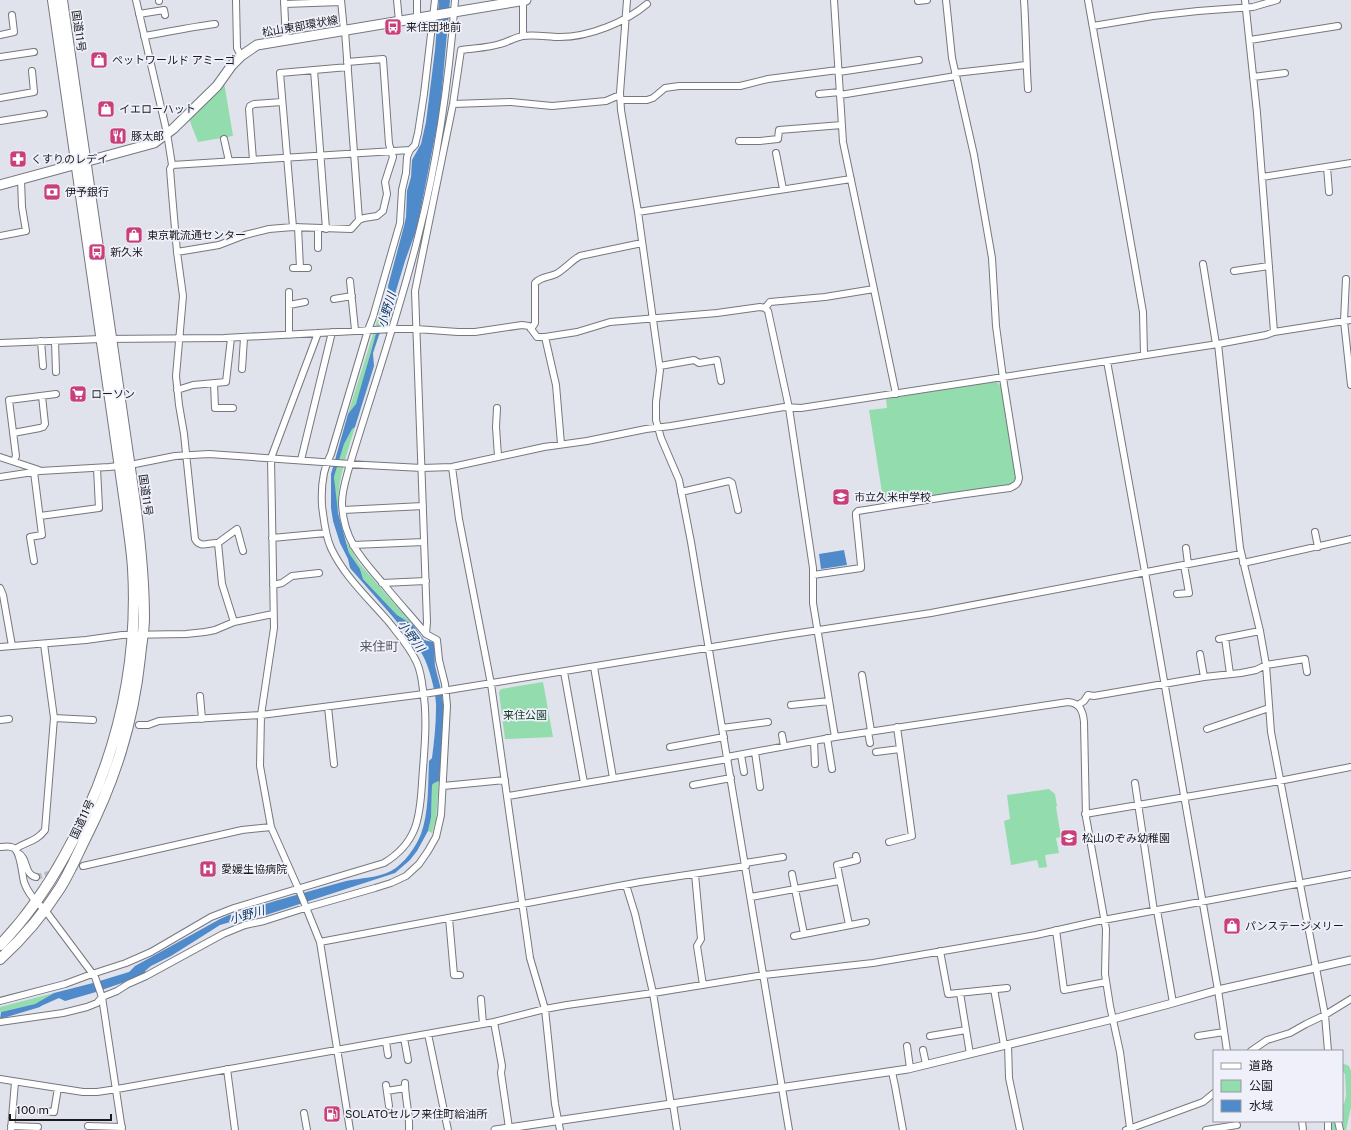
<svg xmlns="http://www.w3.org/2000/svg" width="1351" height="1130" font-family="'Public Sans','Noto Sans JP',sans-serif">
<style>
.green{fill:#92dcae}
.water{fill:#4f8acb}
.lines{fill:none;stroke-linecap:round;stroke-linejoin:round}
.minor-tunnel{stroke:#b9bbc3;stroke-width:6;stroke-dasharray:6 3;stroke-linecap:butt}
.minor-casing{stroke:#76777f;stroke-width:8}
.tertiary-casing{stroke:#76777f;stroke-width:9}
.primary-casing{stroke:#76777f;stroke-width:11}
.trunk-casing{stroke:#76777f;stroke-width:12}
.minor{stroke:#fff;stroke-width:6}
.tertiary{stroke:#fff;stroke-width:7}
.primary{stroke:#fff;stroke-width:9}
.trunk{stroke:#fff;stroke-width:10}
.labels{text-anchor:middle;stroke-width:3.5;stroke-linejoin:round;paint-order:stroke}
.street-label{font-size:11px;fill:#191a1d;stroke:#eff0fa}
.poi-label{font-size:11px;fill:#191a1d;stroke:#eff0fa;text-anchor:start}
.park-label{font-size:11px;fill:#173d27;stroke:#eff0fa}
.water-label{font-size:12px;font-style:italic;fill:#0d3863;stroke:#eff0fa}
.quarter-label{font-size:13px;fill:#56575f;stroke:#eff0fa}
</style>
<rect width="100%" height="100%" fill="#e1e3ec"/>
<path class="green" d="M224,82L233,136L198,142L189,119L216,94Z
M388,286C392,306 376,332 371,351C366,368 363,388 356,404C354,408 351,411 348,414Z
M996,381L1001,386L1017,476L1015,482L1010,485L962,491L941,496L884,505L869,410L887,408L886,399Z
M355,427C346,457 335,486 339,517L336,502L334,477L344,444L352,428Z
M346,541L359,563L413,625L397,615L363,579L360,569L349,553Z
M543,682L553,737L505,739L499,692L501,689Z
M439,781L436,819L432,833L428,831L431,818L432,785L434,783Z
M1049,789L1055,794L1057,806L1056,807L1061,837L1056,838L1059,853L1045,855L1047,867L1039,868L1037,860L1011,865L1004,821L1010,819L1007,795Z
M54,993L35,1004L0,1012V1007Z
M1342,1063L1349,1066L1351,1071V1107L1346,1130H1331V1121H1342V1107L1344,1104L1346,1096L1345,1074L1342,1071Z"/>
<path class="water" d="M439,0H450L440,111L417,228L405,261L386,324L379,335L373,353L374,366L355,427L352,429L344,444L334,477L338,513L349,553L360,569L363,579L397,615L413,625L424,640L433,642C436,649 434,658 435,666C438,679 442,690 443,703C445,729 441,756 439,781L434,783L432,785L431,818L428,831L417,851L410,860L395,873L266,915L248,917L220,925L171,956L151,966L145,971L146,973L122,983L96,992L65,1001L59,998L41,1006L40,1007L0,1019L1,1012L35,1004L54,993L93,983L129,972L135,966L220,919L229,915L245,912L249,909C281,899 313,890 346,881C360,878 378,878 391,871C404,864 416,847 421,834C429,813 428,783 429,761L432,758C434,742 436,725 436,708C437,695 428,661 420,651L393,617L350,568L348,559L340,543L333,521L331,508V474L348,414L356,404L376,334L382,322L389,293L388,286L404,226L406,217L407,191L411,177L412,160L421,144L426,122L435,50Z
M844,550L847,565L821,569L819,554Z"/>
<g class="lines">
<path class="minor-tunnel" d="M36,877L83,866"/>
<g class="minor-casing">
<path id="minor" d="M136,0L167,133L172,165L170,169L172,194L177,252L183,296L176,376L179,405L184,434L195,539C200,549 209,542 218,543L222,584L234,622
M159,0V1
M236,0L237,48L241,56
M284,0L286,41
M341,0L344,31
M397,0L399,21
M627,0L620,93L621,110L638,212L660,370L656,402V420L661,438L679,480L691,542L789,1130
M834,0L843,142L896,394
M1024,0C1026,30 1026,60 1028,89
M1088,0L1143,312L1144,355
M1245,0L1257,113L1274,332
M918,1L927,0
M284,4L341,2
M139,14L164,10L165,15
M417,18V0
M1093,26L1153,16L1198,11L1253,7L1277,0
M345,31L359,220
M0,35L14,32L12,15
M144,36C168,32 191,27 215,24
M523,36V0
M1250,40L1338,26
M0,57L34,52
M314,70L326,229
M839,72L919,60
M955,73L1026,65
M1253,77L1285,73
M819,94L840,92
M840,95L956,76
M0,98L34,92L32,71
M621,100H647L653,98L665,88L679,86H740L768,79L838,70
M453,104L511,102L552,106L606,101L615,97L620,96
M0,121L44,114
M224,139L229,161
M739,141H760L778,139L779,130L842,125
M776,153L783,189
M253,160L249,109L250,106L254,104L282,102
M172,165L410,150
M1327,167L1329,192
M1262,177L1351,163
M638,212L851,179
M293,227L280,73L348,67
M298,227L300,268
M318,229V248
M0,236L26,231L22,207L21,179
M177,252L219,245L245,235L269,229L293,227L351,229L359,220L364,218L377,216L383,211L387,194L385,182L393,157L389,144L383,59L347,62
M1203,264L1216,344
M293,268H308
M1234,271L1269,266
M1346,279L1344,321L1351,385
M350,281L355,330
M334,299L352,296
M289,305L305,302
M765,308L770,302L825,297L874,289
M531,329L535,323V283C542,276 547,278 556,274C565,269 571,261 580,256L642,243
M318,333L271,458L274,628L261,715L260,766L271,827L299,890L320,942L350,1130
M289,335V292
M545,337L556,385L561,444
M41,341L43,366
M55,341L56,372
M0,343L101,339L224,338L392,329H416L458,332H475L522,325L529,326L537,337H545L577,332L610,322L717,313L760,307L765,308L768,311L789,408L813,568V603L835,737L727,757
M1218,344L1240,548L1260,631L1266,665L1271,732L1325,1015L1328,1051
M1107,361L1145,572L1218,990L1227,1051
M660,366L694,360L699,363L717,360L721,381
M242,369L244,338
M214,383L215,408H233
M177,390L193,385L226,382L231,338
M497,408L496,427L498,456
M13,433L40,428L43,427L45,424L42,396
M0,457L39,470
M301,460L332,332
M14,461L16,456L9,400L56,394
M452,467L459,519L491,684L530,958L545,1009L555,1104L560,1130
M0,477L40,471L109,467L130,465L175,456L209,454L365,465L422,468L452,467L544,447L587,441L646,429L671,426L784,407L801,408L1218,344L1266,335L1274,332L1351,320
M681,492L729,481L732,483L738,510
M343,510L423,506
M40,516L99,508L97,468
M1315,532L1318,547
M272,538L326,533
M218,543L237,529L243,551
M353,545L424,542
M1186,548L1188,564
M34,561L30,537L42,535L34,472
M1243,563L1351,539
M813,575L861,568V565L856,516V513L858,511C909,503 960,494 1010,488C1016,485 1018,484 1019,478L1003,378L996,326L992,258L974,155L952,58L946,0
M382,583L426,581
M273,585L282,583L292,576L319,573
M0,588L3,595L12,646
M1177,594L1189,593L1184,565
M426,634L427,622L415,291L453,104L461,50C474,48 488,48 500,44C508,42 516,37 523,36C535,34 548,37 560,37C589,37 626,22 647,4
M1225,638L1230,674
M1219,639L1260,631
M0,647L86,640L122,635L186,634L205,632L215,630L234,622L273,614
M1200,654L1204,677
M594,667L613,778
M564,672L584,783
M862,675L871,731
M200,696L202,719
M791,705L829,701
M1078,705L1084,701L1088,695L1094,696L1204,677L1241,673L1256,670L1266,665L1305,659L1307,672
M328,707L334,764
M54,718L93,720
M0,720L9,719
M139,725H148L159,721L261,715L424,694L786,635L931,613L1241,554
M722,728L768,722
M1207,729L1269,708
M868,732L870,743
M782,735L784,746
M835,737L1068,702C1080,703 1083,711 1084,722L1086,817L1106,929L1105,974L1110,1006L1120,1052L1130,1128
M827,738L832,769
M814,741L815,764
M670,747L724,737
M755,752L760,787
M876,752L900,749
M741,755L744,772
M1135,783L1154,911
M693,785L731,778
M443,786L505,780
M508,796L728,759
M1085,814L1274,782L1351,767
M889,842L912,836L897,727
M0,847C5,847 11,845 15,849C21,855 22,874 24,882C28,894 36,902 45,910L95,977L102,997L122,1130
M15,849C27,841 36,842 45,830L54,718L44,644
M18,853C28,858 24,875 36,877
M745,863L783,857
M83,866L242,830L271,827
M695,874L701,939L697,946L703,985
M792,874L804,934
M626,885L635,914L653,993L671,1105
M751,897L839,881
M1157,910L1173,1003
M449,918L454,975H460
M849,925L837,865L857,860L856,856
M1056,930L1064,990L1106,982
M794,936L866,922
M320,942L640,882L746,866
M940,951L948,994L1007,988
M994,989L1004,1045
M960,993L970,1054
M481,999L483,1024
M0,1001L65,984L92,974L126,963L151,952L211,917L234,908L384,863C417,843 420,818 422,783C424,752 428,721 423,690C422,681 421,672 417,663C410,647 399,635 388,621C368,598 344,576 331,548C325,535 324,520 322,506C321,488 322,470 331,454L368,330L373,317L400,223L402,190L406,173L407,157L410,150L415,145L418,133L424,94L435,0
M0,1022L63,1013L87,1007L97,1003L102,997L117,991L128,984L146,976L223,934L245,925L264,921L305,908L375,888L391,883L406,876L419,864L428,851L436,837L441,815L447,706L445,684L439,660L437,640L426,634C413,618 399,603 386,587C363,560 343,541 342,503C342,489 347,476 350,464C373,388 399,313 418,237C438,159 449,80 455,0
M494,1022L502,1066L501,1073L509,1128
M428,1034L448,1130
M930,1036L966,1030
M1198,1036L1224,1032
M404,1038L408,1060
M386,1042L388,1055
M1008,1044L1009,1078L1020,1130
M907,1046L910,1068
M923,1050L926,1064
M1251,1051L1267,1040L1290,1033L1306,1024L1325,1015L1351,999
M227,1069L235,1130
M892,1072L895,1086L903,1130
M0,1079L83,1092H97L117,1089L494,1022L545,1009L567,1005L653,993L764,975L873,963L1036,935L1098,921L1351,874
M405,1083C405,1099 410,1114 409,1130
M386,1085L389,1106
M387,1091L405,1088
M673,1104L677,1130
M41,1111L54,1112L58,1088
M304,1113L307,1130
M1302,1121L1303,1130
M1328,1121V1130
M1338,1121L1340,1130
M11,1126L38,1127
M88,1126L122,1127
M11,1130L15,1082
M1126,1130L1203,1102L1214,1093
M1206,1130L1237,1125"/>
</g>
<g class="tertiary-casing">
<path id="tertiary" d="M495,1130L908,1069L1113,1019L1169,1004L1218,990L1351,960"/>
</g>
<g class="primary-casing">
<path id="primary" d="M0,185L154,143L173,129L217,86L232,65L241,56L257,45L526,0"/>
</g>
<g class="trunk-casing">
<path id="trunk" d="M0,945C26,918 47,888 65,855C115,766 139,670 133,568C132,551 129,533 127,517L53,0
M0,959C22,939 44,913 60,888C70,872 77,855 85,839C115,780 133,723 140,657C141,644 144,631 144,618C144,579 140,541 135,503L62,0"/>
</g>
<use href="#minor" class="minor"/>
<use href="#tertiary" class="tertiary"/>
<use href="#primary" class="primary"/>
<use href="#trunk" class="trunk"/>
</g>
<defs>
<g id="bus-square" transform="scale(0.9)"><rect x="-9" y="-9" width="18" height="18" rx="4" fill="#c83f79" stroke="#eff0fa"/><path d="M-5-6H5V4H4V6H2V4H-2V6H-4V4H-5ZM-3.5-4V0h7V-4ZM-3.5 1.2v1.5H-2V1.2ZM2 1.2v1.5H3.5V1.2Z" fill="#fff"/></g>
<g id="shop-square" transform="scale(0.9)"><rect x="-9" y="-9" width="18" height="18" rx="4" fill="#c83f79" stroke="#eff0fa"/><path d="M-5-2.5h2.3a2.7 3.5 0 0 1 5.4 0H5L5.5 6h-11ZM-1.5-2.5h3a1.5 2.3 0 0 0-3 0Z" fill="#fff"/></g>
<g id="restaurant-square" transform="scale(0.9)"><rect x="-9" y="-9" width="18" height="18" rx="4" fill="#c83f79" stroke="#eff0fa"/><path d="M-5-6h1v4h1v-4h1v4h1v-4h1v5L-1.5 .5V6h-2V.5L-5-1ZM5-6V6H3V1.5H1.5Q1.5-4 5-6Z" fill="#fff"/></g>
<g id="pharmacy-square" transform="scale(0.9)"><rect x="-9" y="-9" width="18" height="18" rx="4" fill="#c83f79" stroke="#eff0fa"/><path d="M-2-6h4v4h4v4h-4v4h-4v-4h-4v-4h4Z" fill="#fff"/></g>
<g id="bank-square" transform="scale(0.9)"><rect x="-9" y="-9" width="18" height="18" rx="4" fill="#c83f79" stroke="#eff0fa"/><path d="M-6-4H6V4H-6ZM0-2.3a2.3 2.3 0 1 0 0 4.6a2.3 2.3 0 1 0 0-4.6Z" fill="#fff"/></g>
<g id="supermarket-square" transform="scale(0.9)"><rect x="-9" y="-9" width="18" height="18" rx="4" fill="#c83f79" stroke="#eff0fa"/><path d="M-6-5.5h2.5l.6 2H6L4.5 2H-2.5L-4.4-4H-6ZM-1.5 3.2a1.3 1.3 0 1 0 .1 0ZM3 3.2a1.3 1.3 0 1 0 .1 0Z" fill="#fff"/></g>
<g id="school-square" transform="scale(0.9)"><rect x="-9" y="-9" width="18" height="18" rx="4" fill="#c83f79" stroke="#eff0fa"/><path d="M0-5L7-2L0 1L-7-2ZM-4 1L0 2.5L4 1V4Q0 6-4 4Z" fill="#fff"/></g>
<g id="hospital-square" transform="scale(0.9)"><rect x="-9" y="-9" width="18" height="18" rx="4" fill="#c83f79" stroke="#eff0fa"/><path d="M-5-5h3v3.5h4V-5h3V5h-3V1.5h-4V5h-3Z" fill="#fff"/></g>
<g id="fuel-square" transform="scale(0.9)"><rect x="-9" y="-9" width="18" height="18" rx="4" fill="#c83f79" stroke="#eff0fa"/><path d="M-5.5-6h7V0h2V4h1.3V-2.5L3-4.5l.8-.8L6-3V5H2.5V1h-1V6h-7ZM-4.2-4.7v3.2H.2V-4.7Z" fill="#fff"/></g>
</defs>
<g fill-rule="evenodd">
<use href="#bus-square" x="393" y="27"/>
<use href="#shop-square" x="99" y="60"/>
<use href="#shop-square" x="106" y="109"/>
<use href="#restaurant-square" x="118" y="136"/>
<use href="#pharmacy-square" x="18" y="159"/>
<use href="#bank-square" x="52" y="192"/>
<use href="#shop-square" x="134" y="235"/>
<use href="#bus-square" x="97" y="252"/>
<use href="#supermarket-square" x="78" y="394"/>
<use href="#school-square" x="841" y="497"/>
<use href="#school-square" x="1069" y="838"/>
<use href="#hospital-square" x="208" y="869"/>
<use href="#shop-square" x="1232" y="926"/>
<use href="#fuel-square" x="332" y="1114"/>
</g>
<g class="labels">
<g class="street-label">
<text transform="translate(300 26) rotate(-10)" y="4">松山東部環状線</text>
<text transform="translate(79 31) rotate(82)" y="4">国道11号</text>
<text transform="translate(146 495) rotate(82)" y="4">国道11号</text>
<text transform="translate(82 819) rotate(-65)" y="4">国道11号</text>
</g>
<g class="poi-label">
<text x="406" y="31">来住団地前</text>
<text x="112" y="64">ペットワールド アミーゴ</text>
<text x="119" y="113">イエローハット</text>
<text x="131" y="140">豚太郎</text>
<text x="31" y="163">くすりのレデイ</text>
<text x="65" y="196">伊予銀行</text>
<text x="147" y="239">東京靴流通センター</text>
<text x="110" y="256">新久米</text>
<text x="91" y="398">ローソン</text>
<text x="854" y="501">市立久米中学校</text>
<text x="1082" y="842">松山のぞみ幼稚園</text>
<text x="221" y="873">愛媛生協病院</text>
<text x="1245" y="930">パンステージメリー</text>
<text x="345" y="1118">SOLATOセルフ来住町給油所</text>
</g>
<g class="park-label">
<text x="525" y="719">来住公園</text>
</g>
<g class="water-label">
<text transform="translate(387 310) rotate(-73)" y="4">小野川</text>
<text transform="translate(411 636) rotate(53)" y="4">小野川</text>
<text transform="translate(247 915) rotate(-16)" y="4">小野川</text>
</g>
<g class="quarter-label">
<text x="379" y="651">来住町</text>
</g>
</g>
<rect x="1213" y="1050" width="130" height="72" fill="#eff0fa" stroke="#999aa2"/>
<rect x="1221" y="1063" width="20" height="6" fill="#ffffff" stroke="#999aa2"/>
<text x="1249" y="1070" font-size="12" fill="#191a1d">道路</text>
<rect x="1221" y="1080" width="20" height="12" fill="#92dcae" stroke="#999aa2"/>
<text x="1249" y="1090" font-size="12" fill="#191a1d">公園</text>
<rect x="1221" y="1100" width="20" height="12" fill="#4f8acb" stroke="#999aa2"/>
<text x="1249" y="1110" font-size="12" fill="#191a1d">水域</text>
<path d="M10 1114v6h101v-6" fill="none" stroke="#191a1d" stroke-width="2"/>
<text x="16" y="1114" font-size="12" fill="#191a1d" stroke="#eff0fa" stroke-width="3" paint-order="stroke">100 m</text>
</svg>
